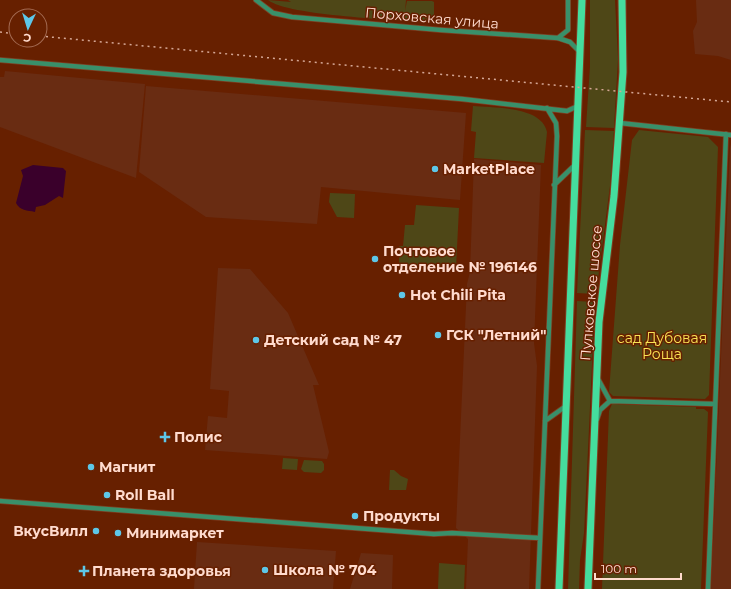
<svg xmlns="http://www.w3.org/2000/svg" width="731" height="589" font-family="Montserrat,sans-serif">
<style>
.built{fill:#692c12}
.green{fill:#4e4717}
.water{fill:#3a002b}
.lines{fill:none;stroke-linecap:round;stroke-linejoin:round}
.street-casing{stroke:#7f3e21;stroke-width:6}
.primary-casing{stroke:#7f3e21;stroke-width:9}
.street{stroke:#39906a;stroke-width:4.5}
.primary{stroke:#45dd9e;stroke-width:7}
.rail{stroke:#d5a795;stroke-width:1.5;stroke-dasharray:2 4;stroke-linecap:butt}
.poi-dot{fill:#5dc7e8;stroke:#672000;stroke-width:1.5}
.labels{text-anchor:middle;stroke-width:3;stroke-linejoin:round;paint-order:stroke}
.street-label{font-size:14px;fill:#ffdbce;stroke:#672000}
.poi-label{font-size:14px;font-weight:bold;fill:#ffdbce;stroke:#672000;text-anchor:start}
.park-label{font-size:14px;fill:#f8e455;stroke:#672000}
</style>
<rect width="100%" height="100%" fill="#672000"/>
<path class="built" d="M696,0H731V60L718,56L695,54L693,31L697,22Z
M5,71L145,84L136,178L0,127V77H4Z
M146,86L466,113L460,200L321,187L317,224L206,217L139,172Z
M731,144V589H711L730,148Z
M474,159L541,165L534,343L537,366L529,589H466L468,539L456,528L467,284L470,272Z
M218,268L250,269L288,313L319,385H313L329,452L327,459L205,450L208,416L227,418L229,391L210,389Z
M197,542L336,551L333,589H194Z
M361,553L393,555L392,589H350Z"/>
<path class="green" d="M268,0L291,2L288,0H406L405,11L407,1H432L434,2V20L431,22C400,20 288,16 268,0Z
M590,0H615L618,59L614,128L586,127L590,66Z
M473,106C494,108 542,106 547,132L544,163L474,158L476,132L471,131Z
M585,130L614,131L610,186L596,294L577,293Z
M639,130L708,137L718,147L709,395L705,399L613,396L609,392L620,245L632,140Z
M330,193L355,194L354,218L337,217L329,202Z
M416,205L459,208L456,268L453,271L399,267V246H403L405,225H414Z
M577,301L595,302L584,533L580,560L579,589H568Z
M612,404L696,407V409H704L708,412L701,589H602L609,411Z
M283,458L298,459L297,470L282,469Z
M304,460L322,461L324,464V470L321,473L304,472L301,469Z
M390,470H394L401,476L408,479L406,490H389Z
M439,563L465,565L464,589H438Z"/>
<path class="water" d="M33,165L63,168L66,171L63,198L59,196L45,205L36,207L35,212C27,210 20,211 16,203L23,176L21,170Z"/>
<g class="lines">
<g class="street-casing">
<path id="street" d="M256,0L273,13L292,17L441,30L558,38L570,42L580,52
M558,38L568,30V0
M0,60L462,99L567,111L578,106
M620,123L731,135
M554,185L576,164
M598,379L610,401
M597,419L600,410L610,401L715,404
M545,421L566,406
M0,501L434,534L452,533L540,538
M538,589L557,136L556,123L547,108
M708,589L726,134"/>
</g>
<g class="primary-casing">
<path id="primary" d="M559,589L582,0
M588,589L599,322L614,196L623,72L622,0"/>
</g>
<use href="#street" class="street"/>
<use href="#primary" class="primary"/>
<path class="rail" d="M0,32L16,34
M40,36L731,102"/>
</g>
<g class="poi-dot">
<circle cx="435" cy="169" r="4"/>
<circle cx="375" cy="259" r="4"/>
<circle cx="402" cy="295" r="4"/>
<circle cx="438" cy="335" r="4"/>
<circle cx="256" cy="340" r="4"/>
<path d="M163 431h4v4h4v4h-4v4h-4v-4h-4v-4h4z"/>
<circle cx="91" cy="467" r="4"/>
<circle cx="107" cy="495" r="4"/>
<circle cx="355" cy="516" r="4"/>
<circle cx="96" cy="531" r="4"/>
<circle cx="118" cy="533" r="4"/>
<circle cx="265" cy="570" r="4"/>
<path d="M82 565h4v4h4v4h-4v4h-4v-4h-4v-4h4z"/>
</g>
<g class="labels">
<g class="street-label">
<text transform="translate(432 18) rotate(5)" y="5">Порховская улица</text>
<text transform="translate(591 293) rotate(-85)" y="5">Пулковское шоссе</text>
</g>
<g class="poi-label">
<text x="443" y="174">MarketPlace</text>
<text x="383" y="256">Почтовое<tspan x="383" dy="16">отделение № 196146</tspan></text>
<text x="410" y="300">Hot Chili Pita</text>
<text x="446" y="340">ГСК "Летний"</text>
<text x="264" y="345">Детский сад № 47</text>
<text x="174" y="442">Полис</text>
<text x="99" y="472">Магнит</text>
<text x="115" y="500">Roll Ball</text>
<text x="363" y="521">Продукты</text>
<text x="88" y="536" text-anchor="end">ВкусВилл</text>
<text x="126" y="538">Минимаркет</text>
<text x="273" y="575">Школа № 704</text>
<text x="92" y="576">Планета здоровья</text>
</g>
<g class="park-label">
<text x="662" y="343">сад Дубовая<tspan x="662" dy="16">Роща</tspan></text>
</g>
</g>
<g transform="translate(28 28) rotate(184)"><circle r="19" fill="#672000" stroke="#a46b52"/>
<path d="M0-3L7 15L0 10L-7 15Z" fill="#5dc7e8"/>
<text y="-6" font-size="11" font-weight="bold" text-anchor="middle" fill="#ffdbce">С</text>
</g>
<path d="M595 573v6h86v-6" fill="none" stroke="#ffdbce" stroke-width="2"/>
<text x="601" y="573" font-size="12" fill="#ffdbce" stroke="#672000" stroke-width="3" paint-order="stroke">100 m</text>
</svg>
